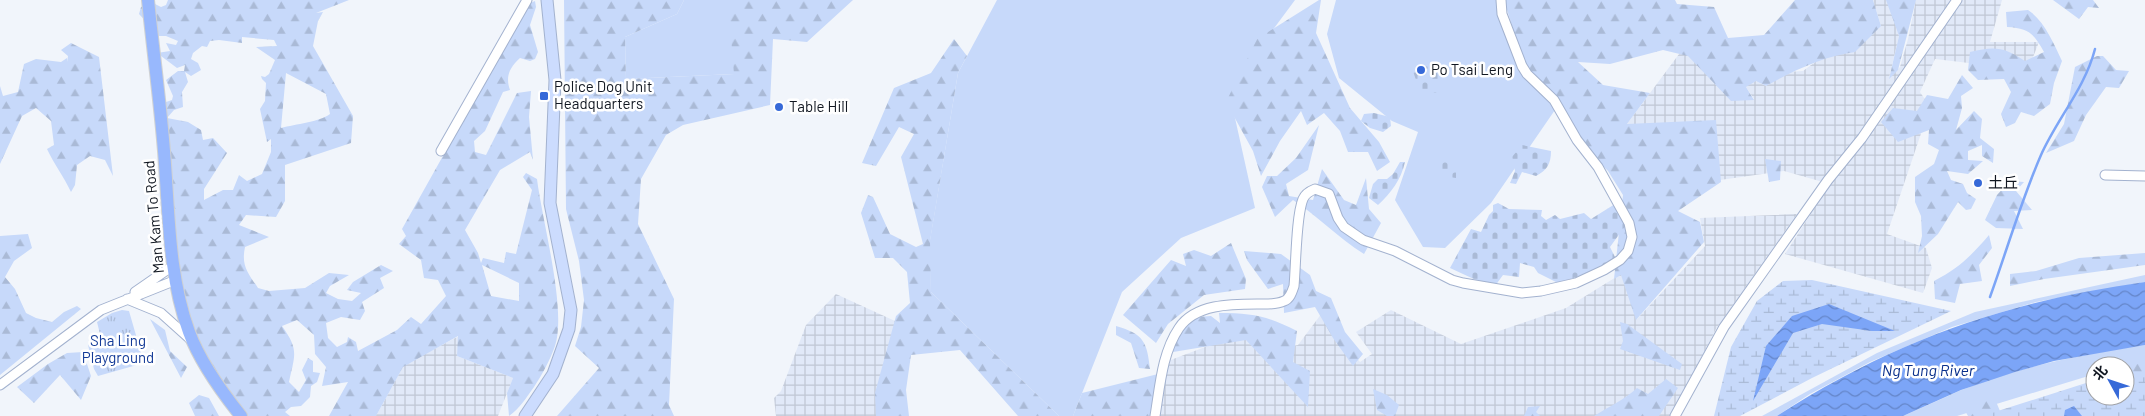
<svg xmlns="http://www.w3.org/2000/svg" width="2145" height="416" font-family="Barlow,'Noto Sans SC',sans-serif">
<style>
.industrial{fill:url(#industrial-grid)}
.grass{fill:#c7d9fa}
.forest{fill:url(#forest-firs);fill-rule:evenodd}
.wetland{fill:url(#wetland-marsh)}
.cemetery{fill:url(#cemetery-stones)}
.park{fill:url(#park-tufts)}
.water{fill:url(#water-waves)}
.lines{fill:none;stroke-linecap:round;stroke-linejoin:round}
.stream{stroke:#7ca5f7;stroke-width:2.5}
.street-casing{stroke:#a3b2cf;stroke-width:11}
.secondary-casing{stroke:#a3b2cf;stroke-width:13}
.primary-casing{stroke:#cfd1d3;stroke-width:14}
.street{stroke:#fff;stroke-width:9}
.secondary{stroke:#ccdcfe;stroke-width:11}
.primary{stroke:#98b8fd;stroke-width:12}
.poi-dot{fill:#3669d8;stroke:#fff;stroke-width:2}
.labels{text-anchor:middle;stroke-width:5;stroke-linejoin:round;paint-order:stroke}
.poi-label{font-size:15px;fill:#111721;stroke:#fff;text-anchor:start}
.street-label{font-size:15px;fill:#111721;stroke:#fff}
.park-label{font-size:15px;fill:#133a97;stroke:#fff}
.water-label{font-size:16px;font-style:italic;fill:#0a308c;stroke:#fff}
</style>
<defs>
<pattern id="industrial-grid" width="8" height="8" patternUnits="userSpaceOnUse" patternTransform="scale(1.25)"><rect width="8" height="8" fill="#e1e9f8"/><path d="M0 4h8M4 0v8" fill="none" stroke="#c0c7d4"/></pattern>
<pattern id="forest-firs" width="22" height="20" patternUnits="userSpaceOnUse" patternTransform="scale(1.25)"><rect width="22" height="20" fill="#c7d9fa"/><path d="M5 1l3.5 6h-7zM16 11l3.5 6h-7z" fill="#aabad6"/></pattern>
<pattern id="wetland-marsh" width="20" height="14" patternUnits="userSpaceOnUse" patternTransform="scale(1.25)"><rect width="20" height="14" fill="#c7d9fa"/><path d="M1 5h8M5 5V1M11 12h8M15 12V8" fill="none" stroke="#aabad6"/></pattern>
<pattern id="cemetery-stones" width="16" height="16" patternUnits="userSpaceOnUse" patternTransform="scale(1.25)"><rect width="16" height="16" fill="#c7d9fa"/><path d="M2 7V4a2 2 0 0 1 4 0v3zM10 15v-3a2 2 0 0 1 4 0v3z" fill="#aabad6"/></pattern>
<pattern id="park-tufts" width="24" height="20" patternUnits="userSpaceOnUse" patternTransform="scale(1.25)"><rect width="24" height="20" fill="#c7d9fa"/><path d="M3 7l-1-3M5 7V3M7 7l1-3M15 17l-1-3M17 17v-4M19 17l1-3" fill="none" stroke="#aabad6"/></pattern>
<pattern id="water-waves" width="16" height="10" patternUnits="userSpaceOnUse" patternTransform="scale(1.25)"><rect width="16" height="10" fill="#7ca5f7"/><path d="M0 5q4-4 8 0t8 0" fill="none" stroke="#6485c8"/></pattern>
</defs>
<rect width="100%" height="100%" fill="#f1f5fb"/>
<path class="industrial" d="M1873,0H1889L1899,36L1889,78L1900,67L1908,39L1916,0H2002L1990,42H2039L2028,70L1935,59L1920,92L1930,107L1887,234L1926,248L1932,268L1923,293L1785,254L1830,184L1784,171L1720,180L1627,124L1682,50L1733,95L1754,99L1746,87L1752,79L1766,86L1786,72L1803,71L1830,51L1881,26Z
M1797,214L1716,329L1675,409L1679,416H1159L1168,361L1258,327L1280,348L1298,345L1322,313L1360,362L1372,354L1356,332L1391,310L1461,344L1566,308L1621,274L1637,319L1705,246L1700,218Z
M836,294L895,321L880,400L881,416H776L774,398L781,391L806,325Z
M459,336L457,356L513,378L498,416H376L404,365Z"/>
<path class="grass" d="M684,0H742L734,74L626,79L625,37L677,14Z
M997,0H1295L1272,31L1233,109L1255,208L1181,238L1122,292L1073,416H1059L931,292L929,246L958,73Z
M1336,0H1503L1517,53L1557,107L1491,203L1445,248L1423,247L1395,200L1418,132L1392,121L1339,78L1327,34Z
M2145,275V282L2036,302L1952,327L1870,362L1810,394L1777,416H1762L1877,353L1975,312Z
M2145,345V368L2095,366V374L1957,416H1903C1922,408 1941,399 1959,391C2018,367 2082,354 2145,345Z"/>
<path class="forest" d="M168,0H349L316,13L323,12L318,21L313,46L353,116L351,143L285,165V201L276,217L246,215L239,225L269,237L245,247C241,266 248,273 258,288L269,291L305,288L329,273L349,275L330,286L326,293L338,299L352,301L361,293L347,290L353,282L381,265L393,271L380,278L384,288L362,302L365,311L360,320L341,317L326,323L328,338L337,347L347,342L348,337L356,342L358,351L397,330L411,317L421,324L446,296L438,280L424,278L421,260L399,244L406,236L402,229L528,4L535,1L536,7L530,25L538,52L535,59L530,61L520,58C510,67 505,76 510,90L503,92L485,131L474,141L475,152L486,155L517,93L531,91L529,117L533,160L530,152L500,170L465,230L478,253L481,263L483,258L504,263L506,252L516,254L532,190L523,177L526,173L537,179C542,220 567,310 555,346C550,360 542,375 534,387C526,398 520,408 509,416L507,393L513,378L457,356L458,336L403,367L376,416H329L348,382L322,386L326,367L315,354L314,335L297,320L282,326C299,350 295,354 289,382L299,392L306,380L302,370L308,358L313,361V372L320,373L317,382L311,386L310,397L301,406L291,407L285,412L290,416H244L235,408L186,320L160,104L172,100L173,96L166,80L178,71H184L185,65L177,68L157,53L170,51L166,43L176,45L178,41L166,36H156L153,29L139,14L141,7L153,3L161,7L166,5ZM242,37L274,40L277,46L256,47L275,60L269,74L265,77L261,76L262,79L266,83L265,101L260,109L267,142L271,139V152L262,174L247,181L239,175L233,190H223L204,200V189L227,153L213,138L203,140L201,130L188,122L167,118L174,110L183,107L182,92L188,82L185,72L191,76L201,70L198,63L191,59L193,53L202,46L207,47L210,41L219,40L242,43ZM286,73L326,94L330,114C319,122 296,124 281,128ZM482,265L519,283V301L491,296Z
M564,0H684L677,14L625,37L626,79L734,74L729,14L738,0H853L807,42L773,39L770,105L683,125L666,135L641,179L638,224L674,299L669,405L674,416H557L599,368L575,346L581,327L584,300L579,261L566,209Z
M1319,0H1321L1316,33L1350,108L1379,142L1390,162L1377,171L1368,152H1348L1340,131L1324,113L1307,125L1301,111L1280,141L1261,176L1253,151L1226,102L1257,39Z
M1504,0H1675L1677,4L1714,7L1728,38L1764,35L1795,0H1873L1881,26L1855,52C1824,56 1793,71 1766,86L1756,81L1746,87L1754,100L1731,101L1688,56L1663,50L1610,64L1578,62L1603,85L1650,93L1627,124L1716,120L1721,182L1678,211L1700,222L1704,242L1636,320L1621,275L1614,279L1623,195L1608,171L1577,140L1527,74Z
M1886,0H1916L1898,70L1889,79L1899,36Z
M2053,0H2093L2099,8L2088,7L2079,19Z
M2028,10C2044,20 2054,44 2062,61L2054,83L2050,104L2034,116L2021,112L2015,123L2006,127L2001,114L2011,92L2004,79L1978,80L1968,70L1970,52C1995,46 2004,47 2025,61L2044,52C2034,34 2029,28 2007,27L2006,12Z
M954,39L967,56L958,73L930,241L931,292L1059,416H1018L960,350L911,355L906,390L909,416H876L875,393L896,316L910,303L907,272L893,258H875L861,213L868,195L873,197L890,234L916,247L923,244L901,157L914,134L899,127L876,166L862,163L894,88L931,73Z
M71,43L99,57L113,176L105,160L90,156L77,165L75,185L71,192C64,177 54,164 47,149L54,145L51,121L36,108L22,116L0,164V86L3,96L18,92L24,64L36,59L61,62L67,58V62L68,56L61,50Z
M2097,56H2103L2116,70L2129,71L2119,88L2106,87L2086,115L2074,141L2046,153L2064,124L2075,67Z
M1962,75L1973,88L1961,96L1962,108L1956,130L1974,111L1982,119L1980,138L1994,149L1993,163L1982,156V145L1968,151V160L1983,161L1968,174L1947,171L1951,180L1963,184L1967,193L1976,199L1971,209L1966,210L1958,202L1938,234L1918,253L1922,236L1921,216L1915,202V177L1934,164L1939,150L1928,144L1929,130L1898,142L1881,122L1893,108L1917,111L1927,95L1948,99Z
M1319,125L1308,170L1286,184L1289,196L1313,200L1322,169L1344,200L1356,205L1366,178L1369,209L1381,223L1364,254C1338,238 1318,216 1293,200L1275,217L1262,187L1267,176H1277L1296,158Z
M1765,159L1781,161L1780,180L1769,182Z
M2010,181L2024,182L2016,191L2032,210L2014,211L2023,229L1996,228L1985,220L1997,195Z
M28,234L32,248L14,261L5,277L15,289L26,313L36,318L52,322L64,312L77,306L81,309L0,375V236Z
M1989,235L1992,248L1979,265L1982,281L1960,284L1955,303L1935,299L1934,281C1959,268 1971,256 1989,235Z
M1231,243L1246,279L1245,289L1204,295L1168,324L1156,343L1123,315L1171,260L1186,266L1183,254L1194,250L1211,256Z
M1244,251L1281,254L1310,275L1316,291L1331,298L1345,332L1363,354L1353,366L1333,338L1315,307L1284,313L1283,284L1268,289L1247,260Z
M2145,253V265L2044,279L2010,286V274L2036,271L2079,258Z
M1219,313C1253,313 1267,316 1297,331L1293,362L1310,371L1308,407L1246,340L1173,352L1181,318L1211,316L1220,323Z
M150,319L165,330L170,351L187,367L181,378Z
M1620,322L1627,324L1682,364L1680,370L1620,349L1623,341Z
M1116,326C1144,334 1147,342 1150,369L1139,368L1131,343L1116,335Z
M83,352L91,376L81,400L60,375L34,403L17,387L48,364L67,353Z
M2145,363V384L2125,394L2124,366Z
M1162,373L1159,416H1073L1082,393Z
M1666,379L1678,388L1659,416H1594C1610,406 1624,400 1637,388L1648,394Z
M1373,389L1387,395L1399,405L1395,416H1387L1377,410Z
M199,395L209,398L219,416H195L189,403Z
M1989,398L1995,399L2002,416H1968L1964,409Z
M1540,406L1536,412L1540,416H1524L1528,407Z"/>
<path class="wetland" d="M1812,280L1951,311L1812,378L1740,416H1714L1731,347L1757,301L1783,281Z
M2145,375V416H1982L2086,383L2095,382V396H2125V378Z"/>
<path class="cemetery" d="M1411,65L1441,68L1439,93L1416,92V80Z
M1374,113L1390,117L1391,126L1383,132L1370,128L1361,121L1364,114Z
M1522,145L1551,151C1551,164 1547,170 1536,176L1522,172L1516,184L1510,183L1515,171L1512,157Z
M1448,160L1456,165V178L1443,176L1441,163Z
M1400,162H1405C1401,180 1391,193 1378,205L1369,198L1373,184L1378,179H1387L1393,174Z
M1498,203L1509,209L1542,210L1541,216L1546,220L1555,215L1560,219L1584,213L1591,219L1615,204L1626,225L1610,247L1616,259L1592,272L1558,283L1538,273L1534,267L1520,263L1519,277L1503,275L1495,286L1476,280L1450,268L1471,229L1481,232L1489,215L1493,211V205Z"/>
<path class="park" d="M122,310L129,311L144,363L98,376L94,369L88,345L101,338L97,322L112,313Z"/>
<path class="water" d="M2145,282V345L2054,361L2015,372L1961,390L1903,416H1777C1893,341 2008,301 2145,282Z
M1829,304L1895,331H1872L1822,324L1793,333L1753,401L1766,346L1792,316Z
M2074,406L2082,416H2064L2065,410Z"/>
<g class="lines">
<path class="stream" d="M1990,297C2007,250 2021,201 2041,155C2057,119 2085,88 2095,49"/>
<g class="street-casing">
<path id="street" d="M441,151L527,0
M2105,175L2145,176
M135,292L174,265
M127,299L161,313L190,339
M0,385L101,310L176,280
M1155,416C1160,386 1162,353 1179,328C1195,304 1231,304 1257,304C1265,304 1276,305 1284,301C1290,299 1292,292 1294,286C1296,265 1296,216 1303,199C1305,194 1310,191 1315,189L1329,194L1338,218L1344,227L1363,240L1395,251L1452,280L1463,283L1522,293L1541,291L1576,283L1604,270L1620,260L1628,251L1632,237L1629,223L1598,167L1577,140L1554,100L1527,74L1522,66L1502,14L1501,0
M1675,416L1724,327L1828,180L1862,138L1957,0"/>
</g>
<g class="secondary-casing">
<path id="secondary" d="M525,416L553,374L569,329L571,310L550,203L555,80L547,0"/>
</g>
<g class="primary-casing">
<path id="primary" d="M148,0C153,50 160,101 164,151C169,211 168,275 189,332C200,362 221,391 241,416"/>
</g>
<use href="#street" class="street"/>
<use href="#secondary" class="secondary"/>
<use href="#primary" class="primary"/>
</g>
<g class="poi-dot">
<circle cx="1421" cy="70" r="5"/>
<rect x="539" y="91" width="10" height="10" rx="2.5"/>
<circle cx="779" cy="107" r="5"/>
<circle cx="1978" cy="183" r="5"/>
</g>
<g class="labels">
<g class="poi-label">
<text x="1431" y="75">Po Tsai Leng</text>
<text x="554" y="92">Police Dog Unit<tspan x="554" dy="17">Headquarters</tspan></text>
<text x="789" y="112">Table Hill</text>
<text x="1988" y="188">土丘</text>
</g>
<g class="street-label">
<text transform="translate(154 217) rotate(-95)" y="5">Man Kam To Road</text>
</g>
<g class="park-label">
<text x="118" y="346">Sha Ling<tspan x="118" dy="17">Playground</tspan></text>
</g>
<g class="water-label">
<text x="1928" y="376">Ng Tung River</text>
</g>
</g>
<g transform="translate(2110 381) rotate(310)"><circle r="24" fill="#ffffff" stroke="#a0a2a6"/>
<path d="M0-4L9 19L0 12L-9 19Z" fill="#3669d8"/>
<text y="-8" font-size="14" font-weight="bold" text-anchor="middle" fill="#111721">北</text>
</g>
</svg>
